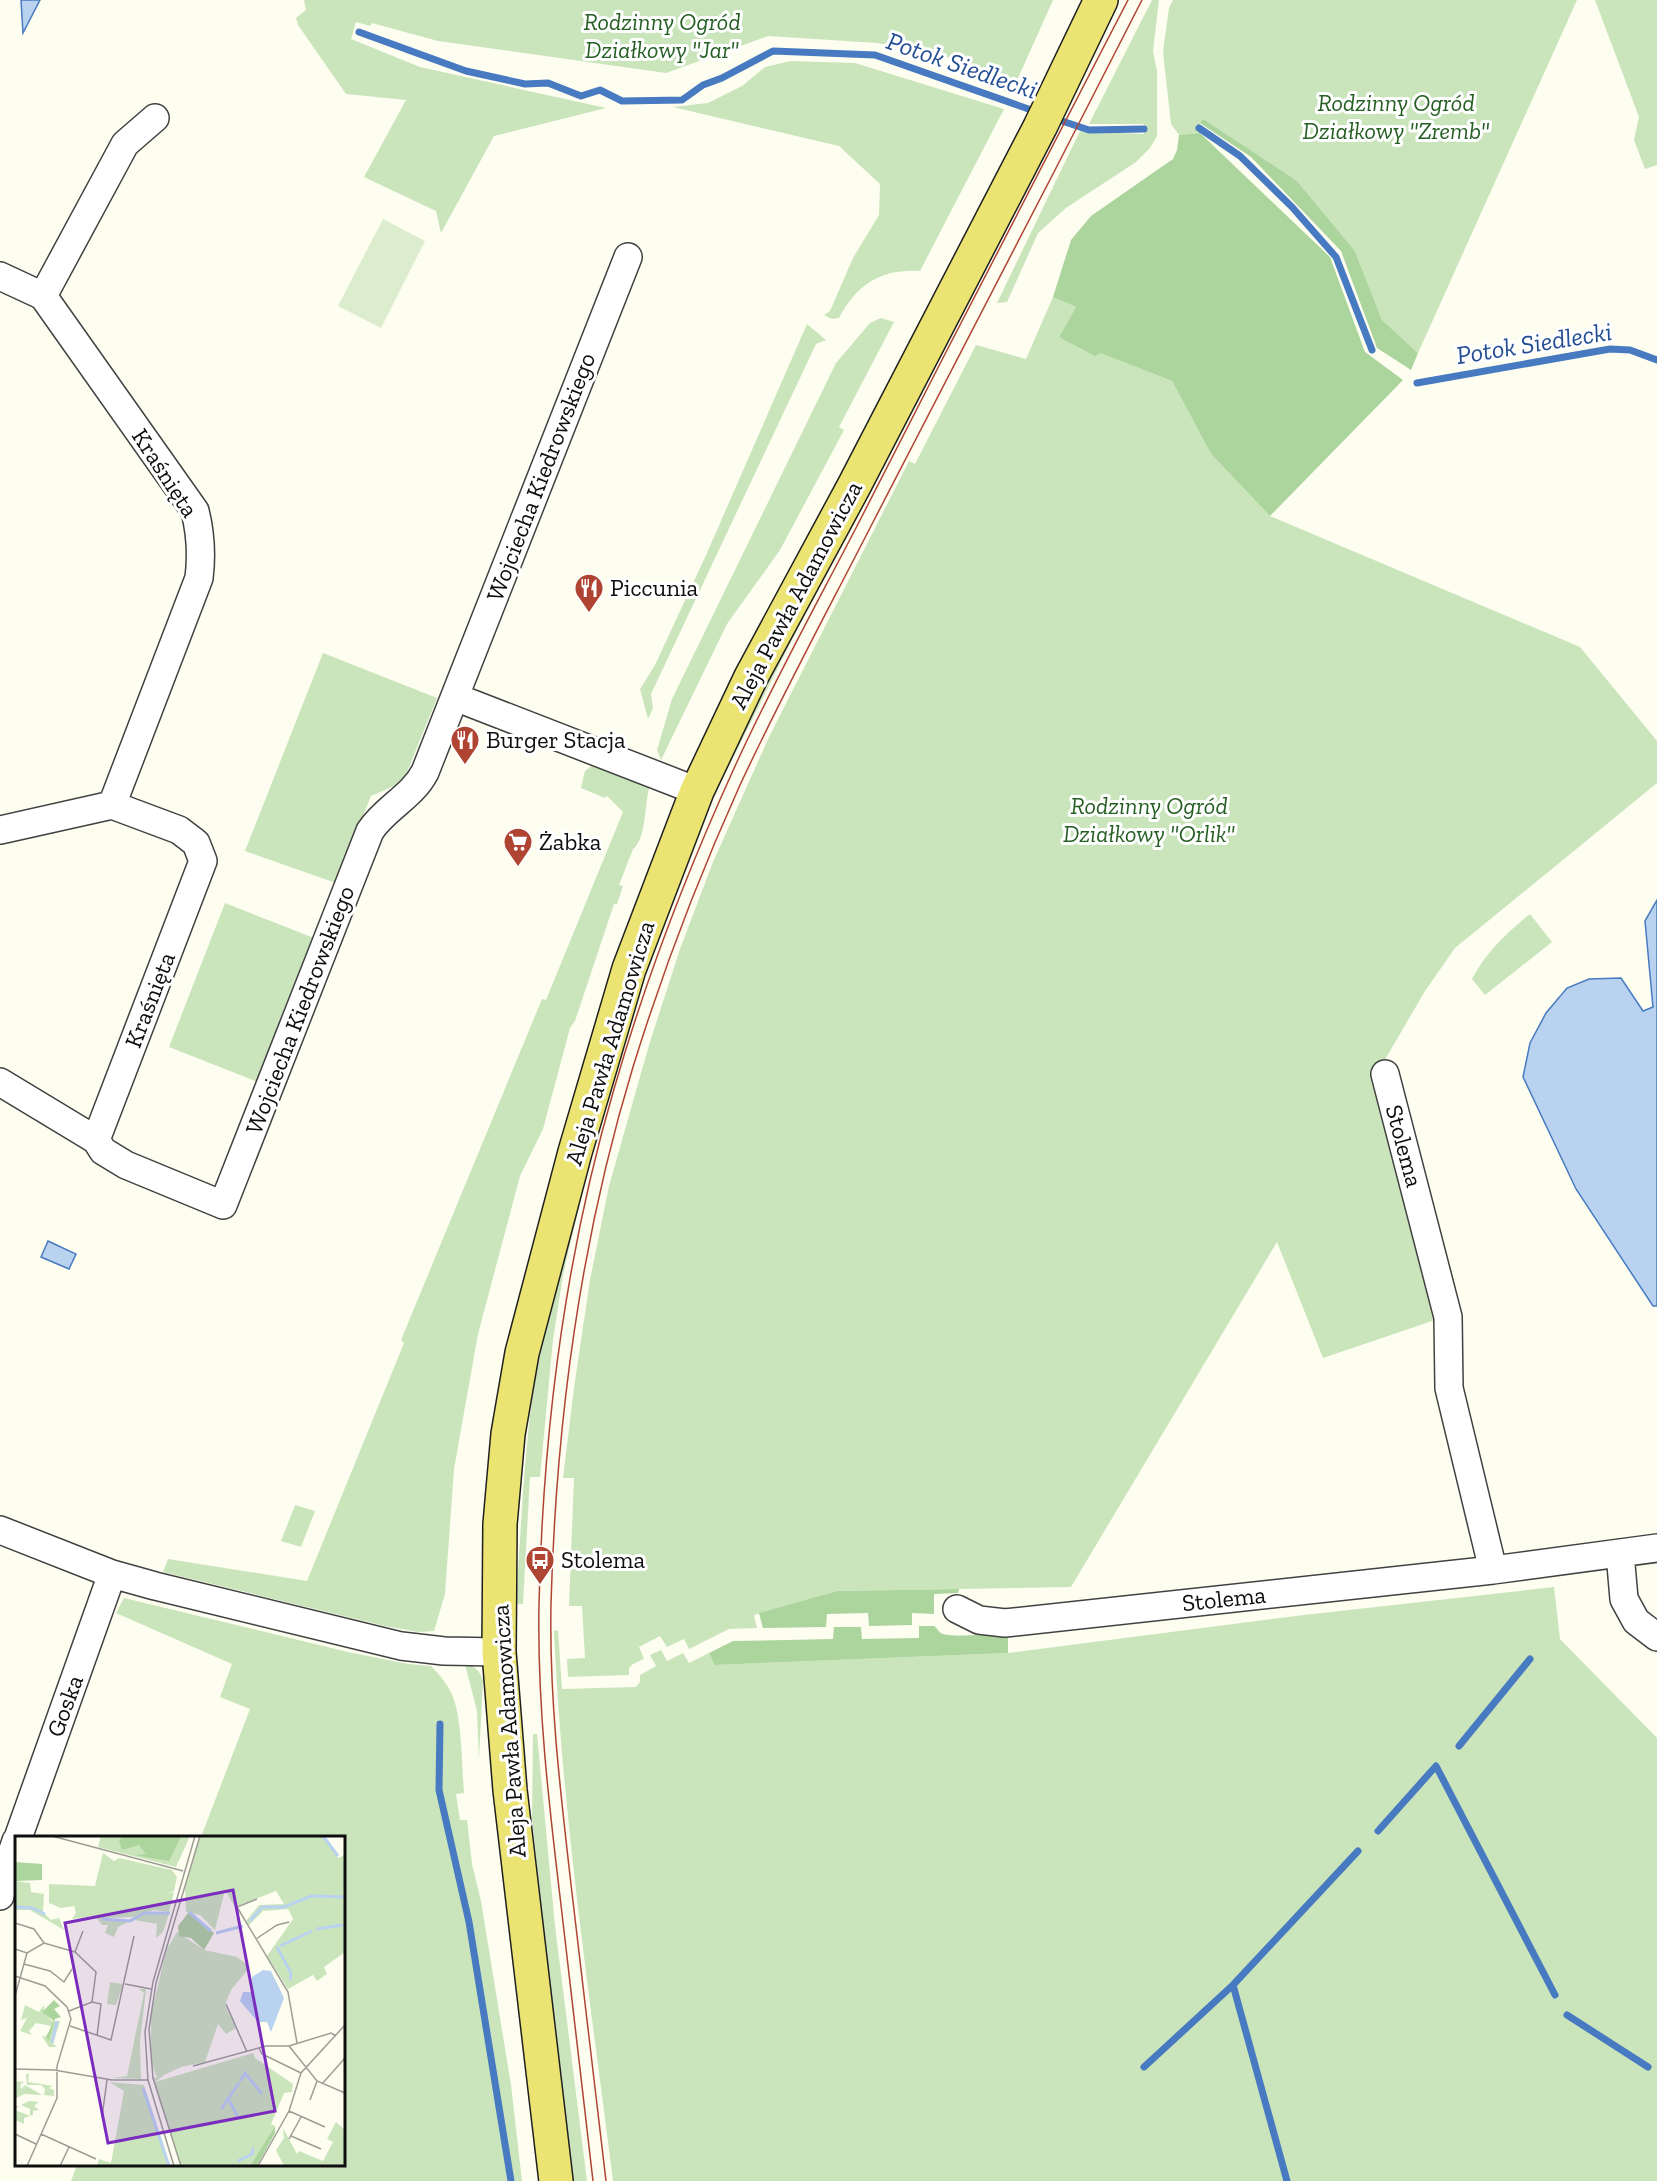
<svg xmlns="http://www.w3.org/2000/svg" width="1657" height="2181" font-family="'Zilla Slab',serif">
<style>
.green{fill:#cae5bc}
.forest{fill:#acd49d}
.pitch{fill:#dcedcd}
.water{fill:#b9d2f0;stroke:#477ac0;stroke-width:1.5}
.lines{fill:none;stroke-linecap:round;stroke-linejoin:round}
.stream{stroke:#477ac0;stroke-width:7}
.minor-casing{stroke:#414141;stroke-width:30}
.major-casing{stroke:#1f1f1f;stroke-width:36}
.minor{stroke:#fff;stroke-width:27}
.major{stroke:#ebe372;stroke-width:33}
.tram{stroke:#b04433;stroke-width:1.5}
.labels{text-anchor:middle;stroke-width:6;stroke-linejoin:round;paint-order:stroke}
.park-label{font-size:24px;font-style:italic;fill:#265f24;stroke:#fff}
.street-label{font-size:24px;fill:#0e0e0e;stroke:#fff}
.poi-label{font-size:24px;fill:#0e0e0e;stroke:#fff;text-anchor:start}
.water-label{font-size:26px;font-style:italic;fill:#234e93;stroke:#fff}
.inset-river{fill:none;stroke:#b9d2f0;stroke-width:3}
.inset-road{fill:none;stroke:#9d9d96;stroke-width:1.5}
.view{fill:#7b2cbf;fill-opacity:0.15;stroke:#7b2cbf;stroke-width:3}
.inset-edge{fill:none;stroke:#0e0e0e;stroke-width:3}
</style>
<rect width="100%" height="100%" fill="#fdfdf0"/>
<path class="green" d="M304,0H1053L1011,94L958,71L961,60L877,43L768,36L666,73L438,41L372,23L370,26L356,22L351,39L420,67L606,108L494,136L441,233L436,211L364,177L406,100L346,94L298,25L296,18L306,10Z
M1152,0H1159L1153,51L1157,71V136L1150,148L1136,162L1066,208L1038,233L1007,302L997,303L1080,131L1144,134V124H1089Z
M1173,0H1577L1418,353L1382,320L1355,251L1297,181L1200,123V133L1179,135L1171,124L1163,52L1169,8Z
M1595,0H1657V165L1645,169L1634,140L1639,117Z
M790,61L855,63L1004,109L920,271C881,269 857,284 839,318L832,319L824,315L830,311L853,258L879,215L880,184L839,146L673,107L708,103L742,86L765,67Z
M1053,297L1076,307L1059,337L1172,381L1211,454L1270,516L1580,647L1657,741V783L1455,948L1425,991L1372,1082L1438,1319L1323,1358L1277,1242L1071,1587L837,1591L754,1615L757,1628L729,1629L689,1649L684,1639L667,1647L660,1636L639,1647L644,1659L633,1664L629,1668V1675L568,1677L567,1659L585,1658L582,1606H569L574,1478H563L574,1388L590,1280L609,1186L649,1045L680,949L713,862L769,737L909,461L915,464L976,345L1026,359Z
M881,318L894,322L839,427L844,430L780,550L727,624L661,760L657,750L672,699L836,363L870,323Z
M807,324L826,340L816,344L651,694L653,708L648,719L640,689L655,665L707,553Z
M868,487L725,774L721,772L736,736Z
M323,653L437,698L403,782L371,796L336,883L245,851Z
M594,764L650,785C644,803 647,838 633,849L619,885L623,886L617,904H614L575,1021L570,1028L543,1129L520,1176L478,1334L454,1469L445,1594L434,1631L418,1632L385,1626L163,1572L168,1559L307,1581L404,1343L401,1340L542,999L546,1000L623,812L607,796L605,798L581,788L585,771Z
M225,903L314,938L258,1082L169,1047Z
M1530,914L1552,942L1485,995L1472,979C1486,952 1507,933 1530,914Z
M591,1155L563,1275L553,1340L540,1477H530L523,1604H516C521,1528 524,1452 535,1376C547,1300 569,1228 591,1155Z
M295,1505L315,1511L301,1547L281,1541Z
M1554,1587L1560,1639L1657,1738V2181H613C590,1998 562,1815 554,1631L558,1630L562,1689L636,1687L640,1682V1675L656,1666L650,1655L661,1650L667,1661L683,1653L689,1663L709,1653L716,1665L1008,1653L1304,1615Z
M124,1598L348,1652L408,1664L431,1666C440,1675 448,1685 453,1697C462,1720 462,1767 464,1793L456,1794L460,1820H467L472,1864L481,1901L511,2085L522,2181H71L77,2165L344,2164V1838L201,1837L250,1709L220,1697L232,1664L116,1613Z
M465,1664C475,1666 479,1670 483,1680L479,1759L477,1711Z
M533,1734H537L555,1926L587,2181H569L532,1818Z"/>
<path class="forest" d="M1203,119L1297,181L1355,251L1382,320L1418,353L1411,370L1377,348L1341,251L1251,157L1200,123Z
M1200,133L1330,257L1365,352L1403,380L1270,516L1211,454L1172,381L1100,353L1095,356L1059,337L1076,307L1053,297L1071,240L1091,216L1173,159L1177,150L1179,135Z
M959,1589L958,1593L934,1594V1614L912,1613V1625L869,1626L868,1613L827,1614L826,1627L763,1628L759,1613L837,1591Z
M919,1626H934C935,1626 940,1633 941,1633C952,1639 994,1633 1008,1632V1653L715,1665L709,1653L733,1641L833,1639L834,1627H861L862,1639L919,1638Z"/>
<path class="pitch" d="M383,219L425,241L381,328L338,306Z"/>
<path class="water" d="M21,0H40L23,33Z
M1657,900V1306H1653L1576,1189L1523,1077L1530,1043L1546,1013L1567,988L1589,979L1621,978L1643,1011L1653,1007L1645,921Z
M48,1241L76,1254L69,1269L41,1257Z"/>
<g class="lines">
<path class="stream" d="M359,32L466,71L525,84L548,83L581,96L600,90L622,101L682,100L703,85L722,78L773,51L875,55L1037,112
M1053,118L1089,130L1144,129
M1199,128L1240,156L1292,207L1336,257L1372,350
M1417,383L1610,349L1630,350L1657,360
M440,1724L439,1790L469,1922L511,2181
M1459,1746L1530,1659
M1378,1831L1436,1766L1555,1995
M1233,1985L1287,2181
M1567,2015L1648,2067
M1144,2067L1233,1985L1358,1851"/>
<g class="minor-casing">
<path id="minor" d="M0,276L43,296L195,511C201,535 202,554 199,578L112,805
M43,296L125,144L155,118
M455,697L697,791
M0,830L112,805L179,830L196,843L203,861L96,1140
M1385,1074L1448,1317L1449,1388L1493,1570
M0,1082L96,1140L103,1151L126,1165L223,1205L370,831C385,808 412,797 425,772L628,257
M0,1530L112,1574L155,1586L401,1646L444,1651L499,1652
M1620,1553L1624,1599L1636,1621L1657,1637
M957,1609L979,1620L1005,1623L1493,1570L1657,1548
M18,1838L112,1574
M0,1896L6,1870L16,1841"/>
</g>
<g class="major-casing">
<path id="major" d="M556,2181L510,1790L499,1652L500,1524L508,1434L522,1353L575,1152L629,969L697,791L751,677L854,486L1040,127L1101,0"/>
</g>
<use href="#minor" class="minor"/>
<use href="#major" class="major"/>
<path class="tram" d="M593,2181C583,2089 572,1997 561,1905C549,1805 537,1704 539,1604C543,1430 565,1256 614,1089C646,978 688,869 736,764C773,683 816,605 857,526C946,350 1038,176 1128,0
M606,2181C595,2085 583,1989 572,1893C561,1797 549,1700 551,1604C556,1422 580,1241 633,1067C663,970 699,876 740,785C781,697 827,612 871,526C961,350 1053,176 1142,0"/>
</g>
<defs>
<g id="restaurant-pin" transform="scale(1.5)"><path d="M0 17L-7.5 6A9.5 9.5 0 1 1 7.5 6Z" fill="#b04433" stroke="#fff"/><path d="M-5-6h1v4h1v-4h1v4h1v-4h1v5L-1.5 .5V6h-2V.5L-5-1ZM5-6V6H3V1.5H1.5Q1.5-4 5-6Z" fill="#fff"/></g>
<g id="supermarket-pin" transform="scale(1.5)"><path d="M0 17L-7.5 6A9.5 9.5 0 1 1 7.5 6Z" fill="#b04433" stroke="#fff"/><path d="M-6-5.5h2.5l.6 2H6L4.5 2H-2.5L-4.4-4H-6ZM-1.5 3.2a1.3 1.3 0 1 0 .1 0ZM3 3.2a1.3 1.3 0 1 0 .1 0Z" fill="#fff"/></g>
<g id="bus-pin" transform="scale(1.5)"><path d="M0 17L-7.5 6A9.5 9.5 0 1 1 7.5 6Z" fill="#b04433" stroke="#fff"/><path d="M-5-6H5V4H4V6H2V4H-2V6H-4V4H-5ZM-3.5-4V0h7V-4ZM-3.5 1.2v1.5H-2V1.2ZM2 1.2v1.5H3.5V1.2Z" fill="#fff"/></g>
</defs>
<g fill-rule="evenodd">
<use href="#restaurant-pin" x="589" y="588"/>
<use href="#restaurant-pin" x="465" y="740"/>
<use href="#supermarket-pin" x="518" y="842"/>
<use href="#bus-pin" x="540" y="1560"/>
</g>
<g class="labels">
<g class="park-label">
<text x="662" y="30">Rodzinny Ogród<tspan x="662" dy="28">Działkowy "Jar"</tspan></text>
<text x="1396" y="111">Rodzinny Ogród<tspan x="1396" dy="28">Działkowy "Zremb"</tspan></text>
<text x="1149" y="814">Rodzinny Ogród<tspan x="1149" dy="28">Działkowy "Orlik"</tspan></text>
</g>
<g class="street-label">
<text transform="translate(165 473) rotate(57)" y="8">Kraśnięta</text>
<text transform="translate(541 477) rotate(-69)" y="8">Wojciecha Kiedrowskiego</text>
<text transform="translate(796 595) rotate(-62)" y="8">Aleja Pawła Adamowicza</text>
<text transform="translate(150 1000) rotate(-69)" y="8">Kraśnięta</text>
<text transform="translate(300 1010) rotate(-69)" y="8">Wojciecha Kiedrowskiego</text>
<text transform="translate(610 1043) rotate(-73)" y="8">Aleja Pawła Adamowicza</text>
<text transform="translate(1404 1146) rotate(75)" y="8">Stolema</text>
<text transform="translate(1224 1599) rotate(-6)" y="8">Stolema</text>
<text transform="translate(65 1706) rotate(-70)" y="8">Goska</text>
<text transform="translate(509 1731) rotate(-94)" y="8">Aleja Pawła Adamowicza</text>
</g>
<g class="poi-label">
<text x="610" y="596">Piccunia</text>
<text x="486" y="748">Burger Stacja</text>
<text x="539" y="850">Żabka</text>
<text x="561" y="1568">Stolema</text>
</g>
<g class="water-label">
<text transform="translate(962 65) rotate(19)" y="9">Potok Siedlecki</text>
<text transform="translate(1534 343) rotate(-9)" y="9">Potok Siedlecki</text>
</g>
</g>
<g transform="translate(15 1836)">
<rect width="330" height="330" fill="#fdfdf0"/>
<path d="M86,0H175L161,31L83,11ZM185,0H310L323,22L330,19V116L309,131L312,138L302,145L298,139L273,153L252,120L278,83L273,73L248,75L234,89L231,85L244,69L269,68L261,55L220,71L210,54L200,94L185,79L171,76L170,53ZM88,17L99,25L104,22L157,34L162,41L159,55L151,57L159,56L154,76L139,74L119,81L87,82L113,86L103,91L99,101L90,97L93,89H87L80,80L57,83L61,77L59,70L46,72L34,67V48L80,50ZM0,45L15,47L16,56L29,58L28,76L36,84L44,82L49,94L15,74H0ZM131,77L154,78L148,96L141,102L142,88L120,84ZM162,96L189,114L222,121L235,131L216,154L210,169L221,192L211,198L203,188L190,226L166,231L149,239L140,246L238,217L240,222L278,248L277,256L269,257L256,288L260,290L235,330H166L143,259L138,241L142,242L136,225V179L151,115ZM95,146L108,148L101,169L92,168ZM124,153H131L125,206L126,243L97,242L112,240L129,157ZM10,169L24,176L29,169V177L37,185H45L38,208L42,211H34L27,200L33,201L36,190L21,187L14,195L17,199L5,195L12,182L6,184ZM11,238H14L13,246L38,250L34,252L39,254V260L29,259L30,253L26,249H12ZM0,245L9,246L5,249L6,253L10,249L27,259L9,258L0,263ZM94,246L129,249L155,330H82L84,323L96,327L109,255ZM14,265L24,266L19,270L24,274L18,275V279L9,282V288L0,284V272L1,270H4L0,274L15,280V273L6,269ZM321,286L330,294V330H269L261,314L269,302L268,292L282,318L284,315L308,325L318,306L312,303Z" fill="#cae5bc"/>
<path d="M109,0H166L154,25L119,19L131,18L124,9L107,14L104,4ZM0,26L27,28V44L0,45ZM174,76L199,97L189,114L176,102L164,100L163,90ZM39,164L45,170L39,173L46,181L40,183L34,205L31,201L39,185L27,176ZM260,290V297L242,330H235Z" fill="#acd49d"/>
<path d="M248,134L256,135L269,162L256,196L252,186H243L225,165L228,156H237V141Z" fill="#b9d2f0"/>
<path class="inset-river" d="M308,0L323,20M0,71L17,72L30,78M174,76L196,95M87,83L115,85L129,77H155M235,85L247,71H269L296,60L330,61M301,93L328,89M201,97L228,90M265,110L297,95M262,111L276,137L275,144M37,207L42,185M225,245L230,237L247,258M128,252L154,330M214,264L224,283M206,273L224,247M223,325L237,318L238,312"/>
<path class="inset-road" d="M37,0L168,35M242,63L222,71L273,156L282,207M0,87L19,93L29,107M241,103L262,89L274,86M0,113L12,117L29,107L60,116L81,136L77,166M60,116L68,95M9,128L35,135L49,146L57,133M0,140L30,150L52,171L56,183L42,230V262L12,330M110,148L136,153M0,160L12,117M211,168L232,216M54,175L77,166L86,168L82,200M55,190L96,204L119,100M274,210L302,245L330,257M244,212L247,218L286,237M178,230L251,210H274L316,197L321,200M0,233L39,234L97,244H133M307,248L330,222M295,264L302,245M274,275L310,291M87,281L92,244M0,298L21,308M26,298L81,323M276,300L306,313M274,303L286,281M45,330L54,311M159,330L133,244L130,196L138,146L180,0M166,330L138,242L134,193L141,147L185,0M243,330L274,275L286,237L330,189"/>
<path class="view" d="M218,54L260,275L93,307L50,87Z"/>
<rect width="330" height="330" class="inset-edge"/>
</g>
</svg>
